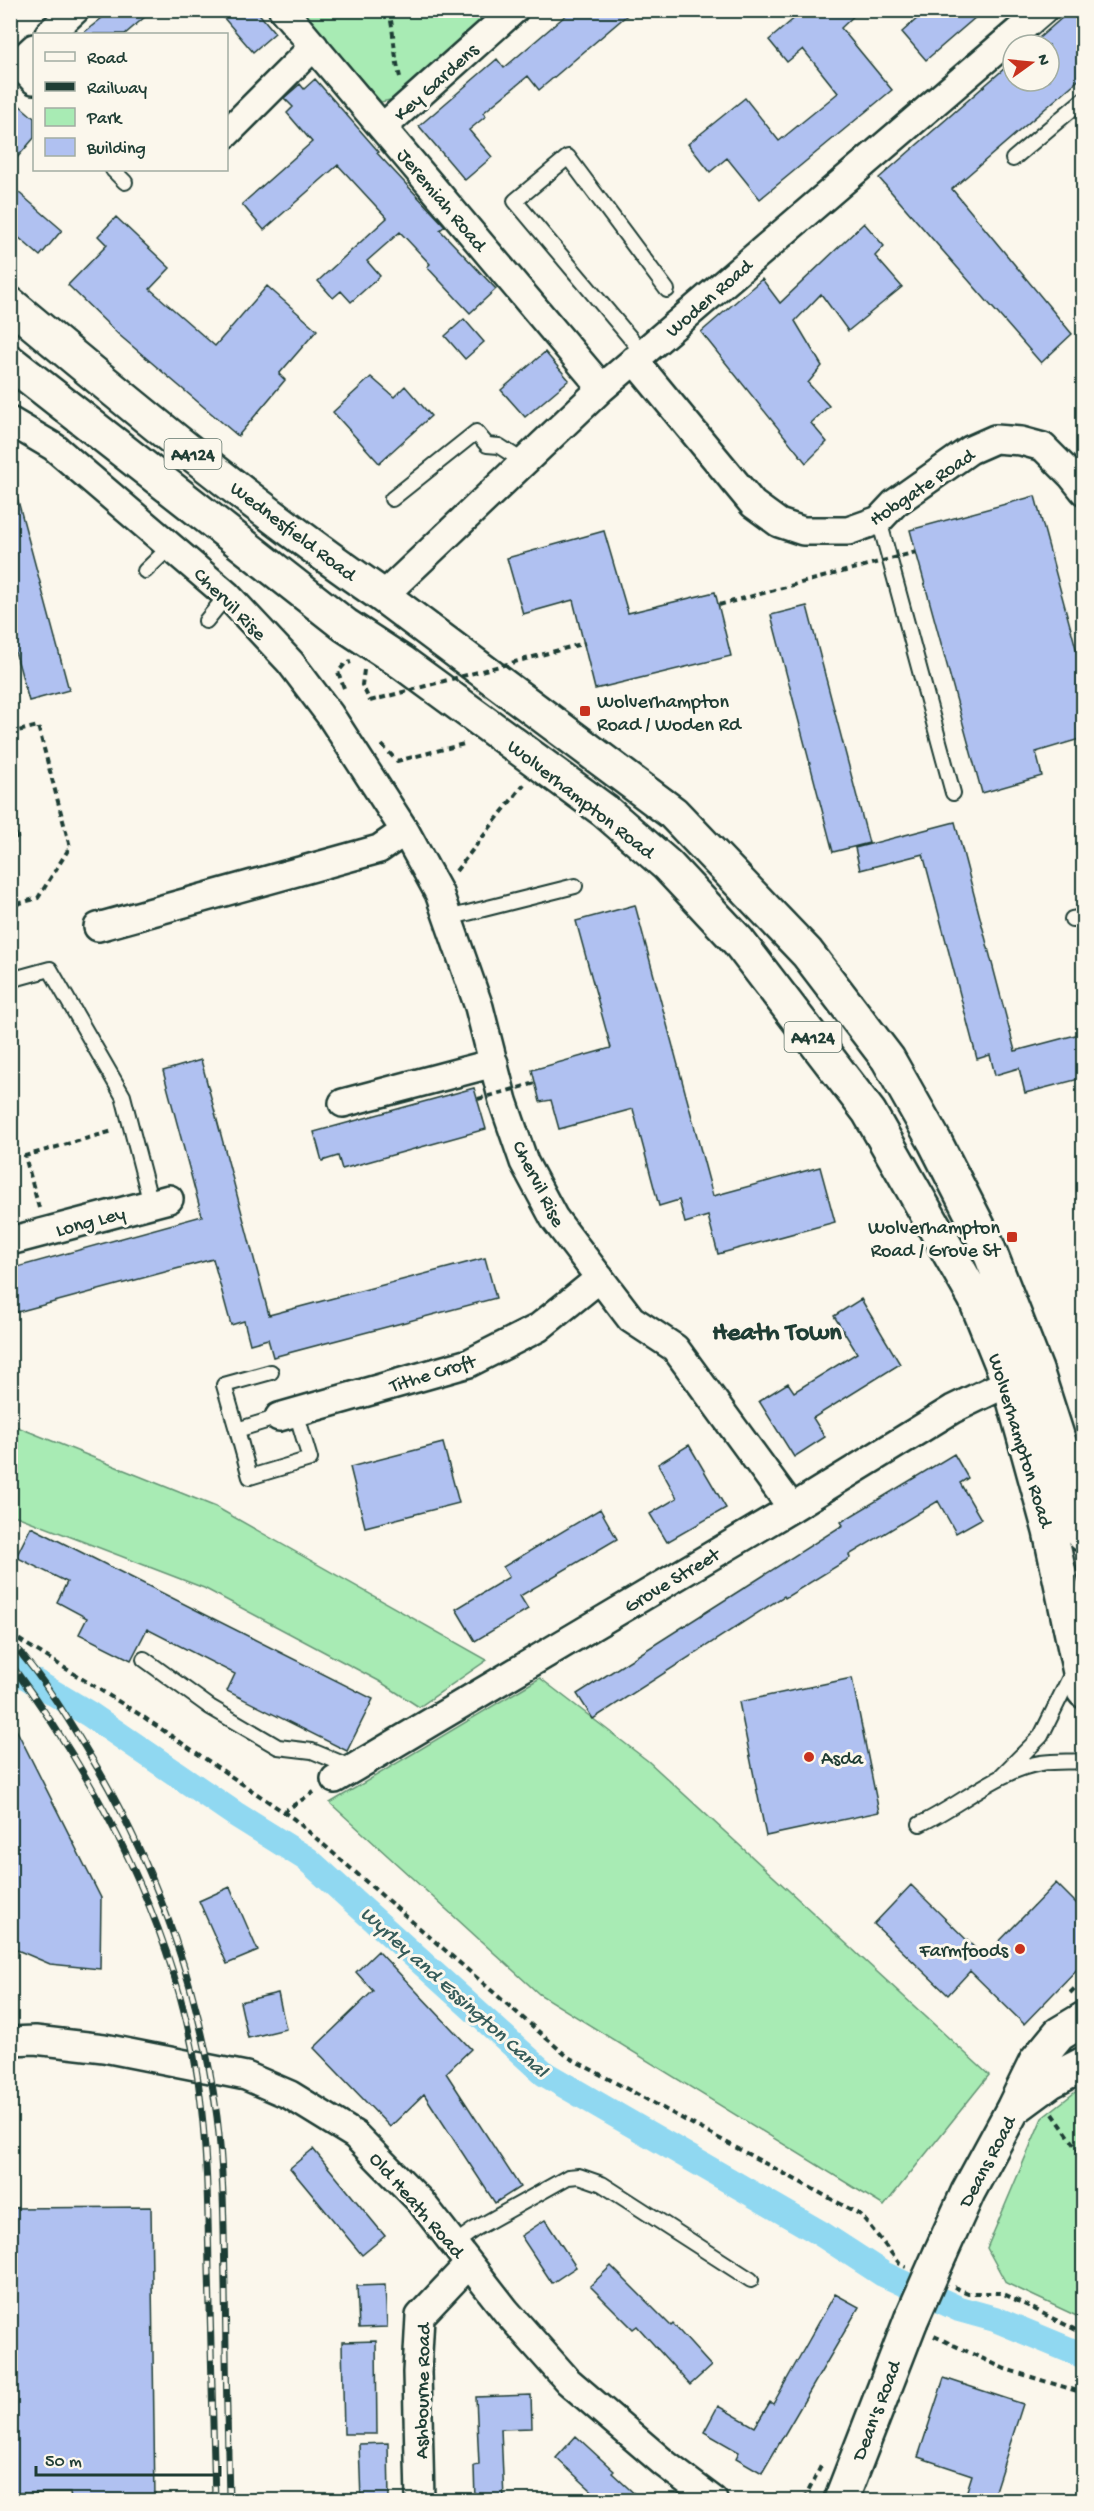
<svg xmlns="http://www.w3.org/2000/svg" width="1094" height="2511" font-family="'Gochi Hand',sans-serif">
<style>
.green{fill:#a8ebb4;stroke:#649474;stroke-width:1.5}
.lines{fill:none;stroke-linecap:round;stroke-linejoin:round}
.canal{stroke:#90d8f1;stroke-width:26}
.building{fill:#b0c1f1;stroke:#1f3d34;stroke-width:1.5}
.service-casing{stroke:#1f3d34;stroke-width:18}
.minor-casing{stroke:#1f3d34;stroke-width:32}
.tertiary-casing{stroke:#1f3d34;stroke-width:38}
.primary-casing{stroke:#1f3d34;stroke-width:38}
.path{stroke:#1f3d34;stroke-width:4;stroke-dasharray:6 4.5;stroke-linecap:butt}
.service{stroke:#fbf7ec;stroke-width:14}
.minor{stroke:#fbf7ec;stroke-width:27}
.tertiary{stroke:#fbf7ec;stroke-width:33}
.primary{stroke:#fbf7ec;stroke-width:33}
.rail-casing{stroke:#1f3d34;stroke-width:7}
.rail{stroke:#fbf7ec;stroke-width:4.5;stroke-dasharray:14;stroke-linecap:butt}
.tertiary-bridge-casing{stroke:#1f3d34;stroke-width:38;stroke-linecap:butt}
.path-bridge{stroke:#1f3d34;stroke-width:4;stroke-dasharray:6 4.5;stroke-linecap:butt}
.tertiary-bridge{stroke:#fbf7ec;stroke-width:33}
.poi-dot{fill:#c8321e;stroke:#fbf7ec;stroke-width:2}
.labels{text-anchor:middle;stroke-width:6;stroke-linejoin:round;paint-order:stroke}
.shield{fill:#fbf7ec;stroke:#61756b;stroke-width:1.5}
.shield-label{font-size:18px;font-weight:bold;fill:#1f3d34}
.street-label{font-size:20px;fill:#1f3d34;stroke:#fbf7ec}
.poi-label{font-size:20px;fill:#1f3d34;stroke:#fbf7ec;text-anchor:start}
.water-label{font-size:21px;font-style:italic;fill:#365c5a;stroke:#fbf7ec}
.district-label{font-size:26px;font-weight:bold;fill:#1f3d34;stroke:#fbf7ec}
</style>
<rect width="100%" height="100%" fill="#fbf7ec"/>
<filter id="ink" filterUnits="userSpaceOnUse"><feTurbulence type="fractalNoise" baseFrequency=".0167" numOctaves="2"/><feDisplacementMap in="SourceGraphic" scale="12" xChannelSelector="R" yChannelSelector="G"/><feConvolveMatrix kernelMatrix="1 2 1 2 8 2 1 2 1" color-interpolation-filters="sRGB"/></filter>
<g filter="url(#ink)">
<path class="green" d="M302,11H492L395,99L381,102Z
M10,1424L216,1507L487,1660L419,1707L379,1681L204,1588L11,1514Z
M540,1678L648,1761L989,2075L884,2206L539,1994L330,1803Z
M1083,2086V2319L1006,2283L987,2248L1042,2118Z"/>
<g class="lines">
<path class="canal" d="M10,1667L89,1714L235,1814L307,1859L545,2074L820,2233L883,2274L959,2309L995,2319L1084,2356"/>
</g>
<path class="building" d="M112,10H153L125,34H82Z
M217,10H256L275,33L253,52Z
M572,10H633L539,90L528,76L483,113L486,116L469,130L492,157L465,180L419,126L497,59L504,68Z
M804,10H860L841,28L892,90L760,199L727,158L710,172L688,144L745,98L779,141L838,93L803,49L787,62L769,40Z
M927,10H984L926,60L902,32Z
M1071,10H1083V76L952,189L1072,334L1041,363L879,178L1013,61V81H1049V45H1031Z
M315,79L379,152L377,153L445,226L440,230L496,289L470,313L427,267L430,264L400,232L367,261L380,276L351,302L341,291L333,298L318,281L387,218L338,165L264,230L242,204L312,142L287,113L293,107L284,98L300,84L304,89Z
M10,97L34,118V138L10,166Z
M10,185L62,230L40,256L10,230Z
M116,217L170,268L150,289L215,346L267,286L317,330L279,374L285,380L238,436L118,334L68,285L107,245L98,236Z
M864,223L884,246L875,256L902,287L848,331L821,294L795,321L822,366L808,383L829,406L811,423L827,442L806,463L701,332L762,279L780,303Z
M464,319L484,342L465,359L445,336Z
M545,352L569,380L525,417L501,390Z
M371,377L394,397L405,386L431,416L379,463L333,412Z
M1035,496L1083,674V738L1036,752L1042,776L982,793L910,530Z
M17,497L69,690L29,701L10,633V498Z
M604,531L628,613L715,592L731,656L595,689L573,600L523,614L507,558Z
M807,606L869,843L833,852L771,615Z
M955,822L1015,1051L1083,1033V1078L1025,1093L1019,1068L995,1075L990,1055L977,1059L923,854L860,870L855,848Z
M635,905L713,1196L820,1167L835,1222L718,1254L708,1216L685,1223L679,1200L659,1206L633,1109L559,1129L551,1100L540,1102L532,1070L611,1048L576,921Z
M201,1060L269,1315L485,1258L496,1298L273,1357L268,1339L250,1344L244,1321L231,1325L213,1259L10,1314V1269L202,1216L163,1071Z
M474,1088L486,1129L342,1169L338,1156L322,1161L314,1132Z
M861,1299L900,1364L813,1418L825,1437L794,1457L759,1401L788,1383L794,1392L857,1353L834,1316Z
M443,1443L459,1503L365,1527L350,1467Z
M689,1445L726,1508L667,1542L650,1514L677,1498L658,1464Z
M954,1454L968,1478L960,1483L981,1519L956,1533L938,1501L849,1555L850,1558L785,1598L784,1596L593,1719L577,1694L843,1525L841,1522Z
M600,1509L617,1539L520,1596L528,1609L475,1641L456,1609L509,1577L503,1567Z
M31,1527L373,1699L347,1751L227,1691L235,1674L147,1629L131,1660L79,1634L87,1618L57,1602L67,1582L16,1557Z
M852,1678L879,1812L766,1836L739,1702Z
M10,1717L101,1898L100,1969L50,1964L10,1947Z
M1056,1883L1083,1910V1963L1024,2024L970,1971L948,1995L874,1924L911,1885L984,1957Z
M230,1887L258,1951L227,1964L199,1901Z
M378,1951L471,2049L446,2073L520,2187L495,2203L424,2094L390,2127L314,2048L373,1991L356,1972Z
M278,1993L286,2029L248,2038L240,2002Z
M313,2149L385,2236L362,2255L290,2168Z
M151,2207L155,2500H71L70,2493H10V2208Z
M545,2220L576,2267L552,2283L521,2236Z
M611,2266L671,2326L673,2324L711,2366L690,2385L637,2326L633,2329L590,2286Z
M385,2285L387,2327L359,2328L357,2286Z
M835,2294L859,2307L762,2473L736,2458L739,2452L704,2432L718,2406L755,2427L770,2402L773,2404Z
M376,2341L377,2434H344L342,2342Z
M944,2378L1023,2404L992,2500H964L972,2475L918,2457Z
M531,2395L532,2428L501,2429L504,2500H475L474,2466L479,2465L476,2397Z
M576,2436L614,2471L612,2473L641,2500H602L556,2458Z
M388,2443L389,2500H361L359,2444Z"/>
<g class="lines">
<g class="service-casing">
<path id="service" d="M1013,159L1084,99
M113,170L125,182
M643,353L515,201L568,157L667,290
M392,499L476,432L487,445L499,446L524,462
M879,520L953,793
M145,571L171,546
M206,621L227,595
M448,918L575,886
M1072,919L1084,917
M10,980L50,969L123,1096L151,1204
M271,1372L224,1385L237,1430L279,1417
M237,1430L250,1477L310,1459L296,1412
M144,1659L210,1707L278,1747L312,1751L353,1768
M1002,1775L1041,1736L1073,1671
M920,1824C959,1806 998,1770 1041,1763C1055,1761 1070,1762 1084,1761
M454,2244L475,2229L568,2177L579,2176L602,2184L751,2280"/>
</g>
<g class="minor-casing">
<path id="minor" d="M283,10L602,388
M49,34L75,10
M34,48L18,63L34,80
M383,127L514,10
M226,134L314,46
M634,360L753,504L779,523L803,531H848L879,520L895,503L970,450L995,439L1021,441L1043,447L1072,476L1084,491
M10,421L54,447L227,595L290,662L330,715L405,831L439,893L479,1007L503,1101L524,1162L554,1218L631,1319L675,1348L792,1508
M383,596L602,388L1043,10
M98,927L379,849L405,831
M343,1103L494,1063
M10,1241L169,1199
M279,1417L469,1363L538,1328L600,1278
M335,1779L792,1508L953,1409L1009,1382
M10,2041L35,2040L104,2048L246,2076L290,2095L355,2135L421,2202L506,2311L568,2381L665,2464L713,2500
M420,2500L417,2372L420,2316L469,2264"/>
</g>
<g class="tertiary-casing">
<path id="tertiary" d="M1017,2106L1051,2081L1084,2064
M941,2252L968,2192L1013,2109L1036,2062L1059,2034L1084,2019
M841,2500L911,2320"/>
</g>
<g class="primary-casing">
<path id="primary" d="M10,304C131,405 253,507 383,596L673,813L807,953L888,1059L935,1142L985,1240L1036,1370L1061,1448L1084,1535
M10,362L345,625L403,663L605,811L667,865L738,941L869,1112L975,1298L1009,1382L1050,1531L1084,1691"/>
</g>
<path class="path" d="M389,10C394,33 394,55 400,77
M364,670L362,685L370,701
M344,688L338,672L345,664L351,662
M10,729L14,732L38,726L70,847L38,898L10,906
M382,745L397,761L464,744
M10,813L18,841L10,843
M456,871L524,784
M39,1208L25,1156L113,1131
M10,1634L142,1716L294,1819L568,2057L861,2215L900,2264L906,2267
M283,1812L314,1792
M1070,1993L1084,1979
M1053,2114L1084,2158
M954,2287L968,2293H1002L1084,2334
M934,2336L1005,2369L1084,2393
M804,2500L821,2466"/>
<use href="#service" class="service"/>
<use href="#minor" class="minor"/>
<use href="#tertiary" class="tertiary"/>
<use href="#primary" class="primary"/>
<g class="rail-casing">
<path id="rail" d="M10,1641C45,1679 72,1725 98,1769C159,1875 201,1995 217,2117C224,2173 224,2230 225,2286C226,2357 227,2429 229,2500
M10,1663C101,1785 175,1929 198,2080C207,2143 208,2207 209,2270C211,2347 213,2424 215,2500"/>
</g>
<use href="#rail" class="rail"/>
<g class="tertiary-bridge-casing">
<path id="tertiary-bridge" d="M911,2320L941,2252"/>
</g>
<path class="path-bridge" d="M719,605L916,552
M370,701L585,643
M478,1099L536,1083"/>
<use href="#tertiary-bridge" class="tertiary-bridge"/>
</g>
</g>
<g class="poi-dot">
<rect x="579" y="705" width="12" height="12" rx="3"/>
<rect x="1006" y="1231" width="12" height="12" rx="3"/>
<circle cx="809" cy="1757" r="6"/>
<circle cx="1020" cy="1949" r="6"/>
</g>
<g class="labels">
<g class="shield">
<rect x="164.5" y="439" width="57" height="30" rx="4.5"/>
<rect x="784.5" y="1022" width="57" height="30" rx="4.5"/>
</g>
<g class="shield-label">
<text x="193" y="460">A4124</text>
<text x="813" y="1043">A4124</text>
</g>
<g class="street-label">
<text transform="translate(435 81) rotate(-42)" y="7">Key Gardens</text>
<text transform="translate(443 199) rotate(50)" y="7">Jeremiah Road</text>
<text transform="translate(708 297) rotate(-41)" y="7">Woden Road</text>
<text transform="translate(921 486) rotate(-34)" y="7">Hobgate Road</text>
<text transform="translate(294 530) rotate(37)" y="7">Wednesfield Road</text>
<text transform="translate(231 603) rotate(45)" y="7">Chervil Rise</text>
<text transform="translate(582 798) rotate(38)" y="7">Wolverhampton Road</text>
<text transform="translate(540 1183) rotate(63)" y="7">Chervil Rise</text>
<text transform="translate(90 1220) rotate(-15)" y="7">Long Ley</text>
<text transform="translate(432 1372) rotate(-17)" y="7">Tithe Croft</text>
<text transform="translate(1022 1440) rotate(73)" y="7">Wolverhampton Road</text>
<text transform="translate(671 1579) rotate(-31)" y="7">Grove Street</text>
<text transform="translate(986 2161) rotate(-62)" y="7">Deans Road</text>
<text transform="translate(418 2204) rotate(49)" y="7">Old Heath Road</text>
<text transform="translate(421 2391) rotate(-89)" y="7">Ashbourne Road</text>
<text transform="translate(875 2410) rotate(-69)" y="7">Dean's Road</text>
</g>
<g class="poi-label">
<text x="597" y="707">Wolverhampton<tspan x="597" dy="23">Road / Woden Rd</tspan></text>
<text x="1000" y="1233" text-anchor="end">Wolverhampton<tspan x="1000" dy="23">Road / Grove St</tspan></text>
<text x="821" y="1764">Asda</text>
<text x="1008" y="1956" text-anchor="end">Farmfoods</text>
</g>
<g class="water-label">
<text transform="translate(455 1991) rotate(42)" y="7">Wyrley and Essington Canal</text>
</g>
<g class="district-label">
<text x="777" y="1339">Heath Town</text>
</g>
</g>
<rect width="1094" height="2511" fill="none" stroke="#fbf7ec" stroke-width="36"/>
<rect x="18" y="18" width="1058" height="2475" fill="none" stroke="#1f3d34" stroke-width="2" filter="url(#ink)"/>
<rect x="33" y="33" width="195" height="138" fill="#fbf7ec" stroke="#a3ada2" stroke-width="1.5"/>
<rect x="45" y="52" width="30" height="9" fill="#fbf7ec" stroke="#a3ada2" stroke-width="1.5"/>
<text x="87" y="63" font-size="18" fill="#1f3d34">Road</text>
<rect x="45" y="82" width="30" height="9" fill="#1f3d34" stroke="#a3ada2" stroke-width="1.5"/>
<text x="87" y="93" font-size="18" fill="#1f3d34">Railway</text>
<rect x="45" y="108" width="30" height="18" fill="#a8ebb4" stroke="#a3ada2" stroke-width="1.5"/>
<text x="87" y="123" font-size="18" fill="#1f3d34">Park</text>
<rect x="45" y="138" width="30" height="18" fill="#b0c1f1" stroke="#a3ada2" stroke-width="1.5"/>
<text x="87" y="153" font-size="18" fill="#1f3d34">Building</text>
<g transform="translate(1031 63) rotate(75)"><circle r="28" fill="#fbf7ec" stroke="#a3ada2" stroke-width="1.5"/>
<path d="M0-4.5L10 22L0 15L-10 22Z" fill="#c8321e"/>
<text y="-9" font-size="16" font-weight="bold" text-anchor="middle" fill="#1f3d34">N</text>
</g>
<path d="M36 2466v9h184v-9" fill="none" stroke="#1f3d34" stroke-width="3"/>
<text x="45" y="2466" font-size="18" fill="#1f3d34" stroke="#fbf7ec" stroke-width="4.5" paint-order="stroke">50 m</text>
</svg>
